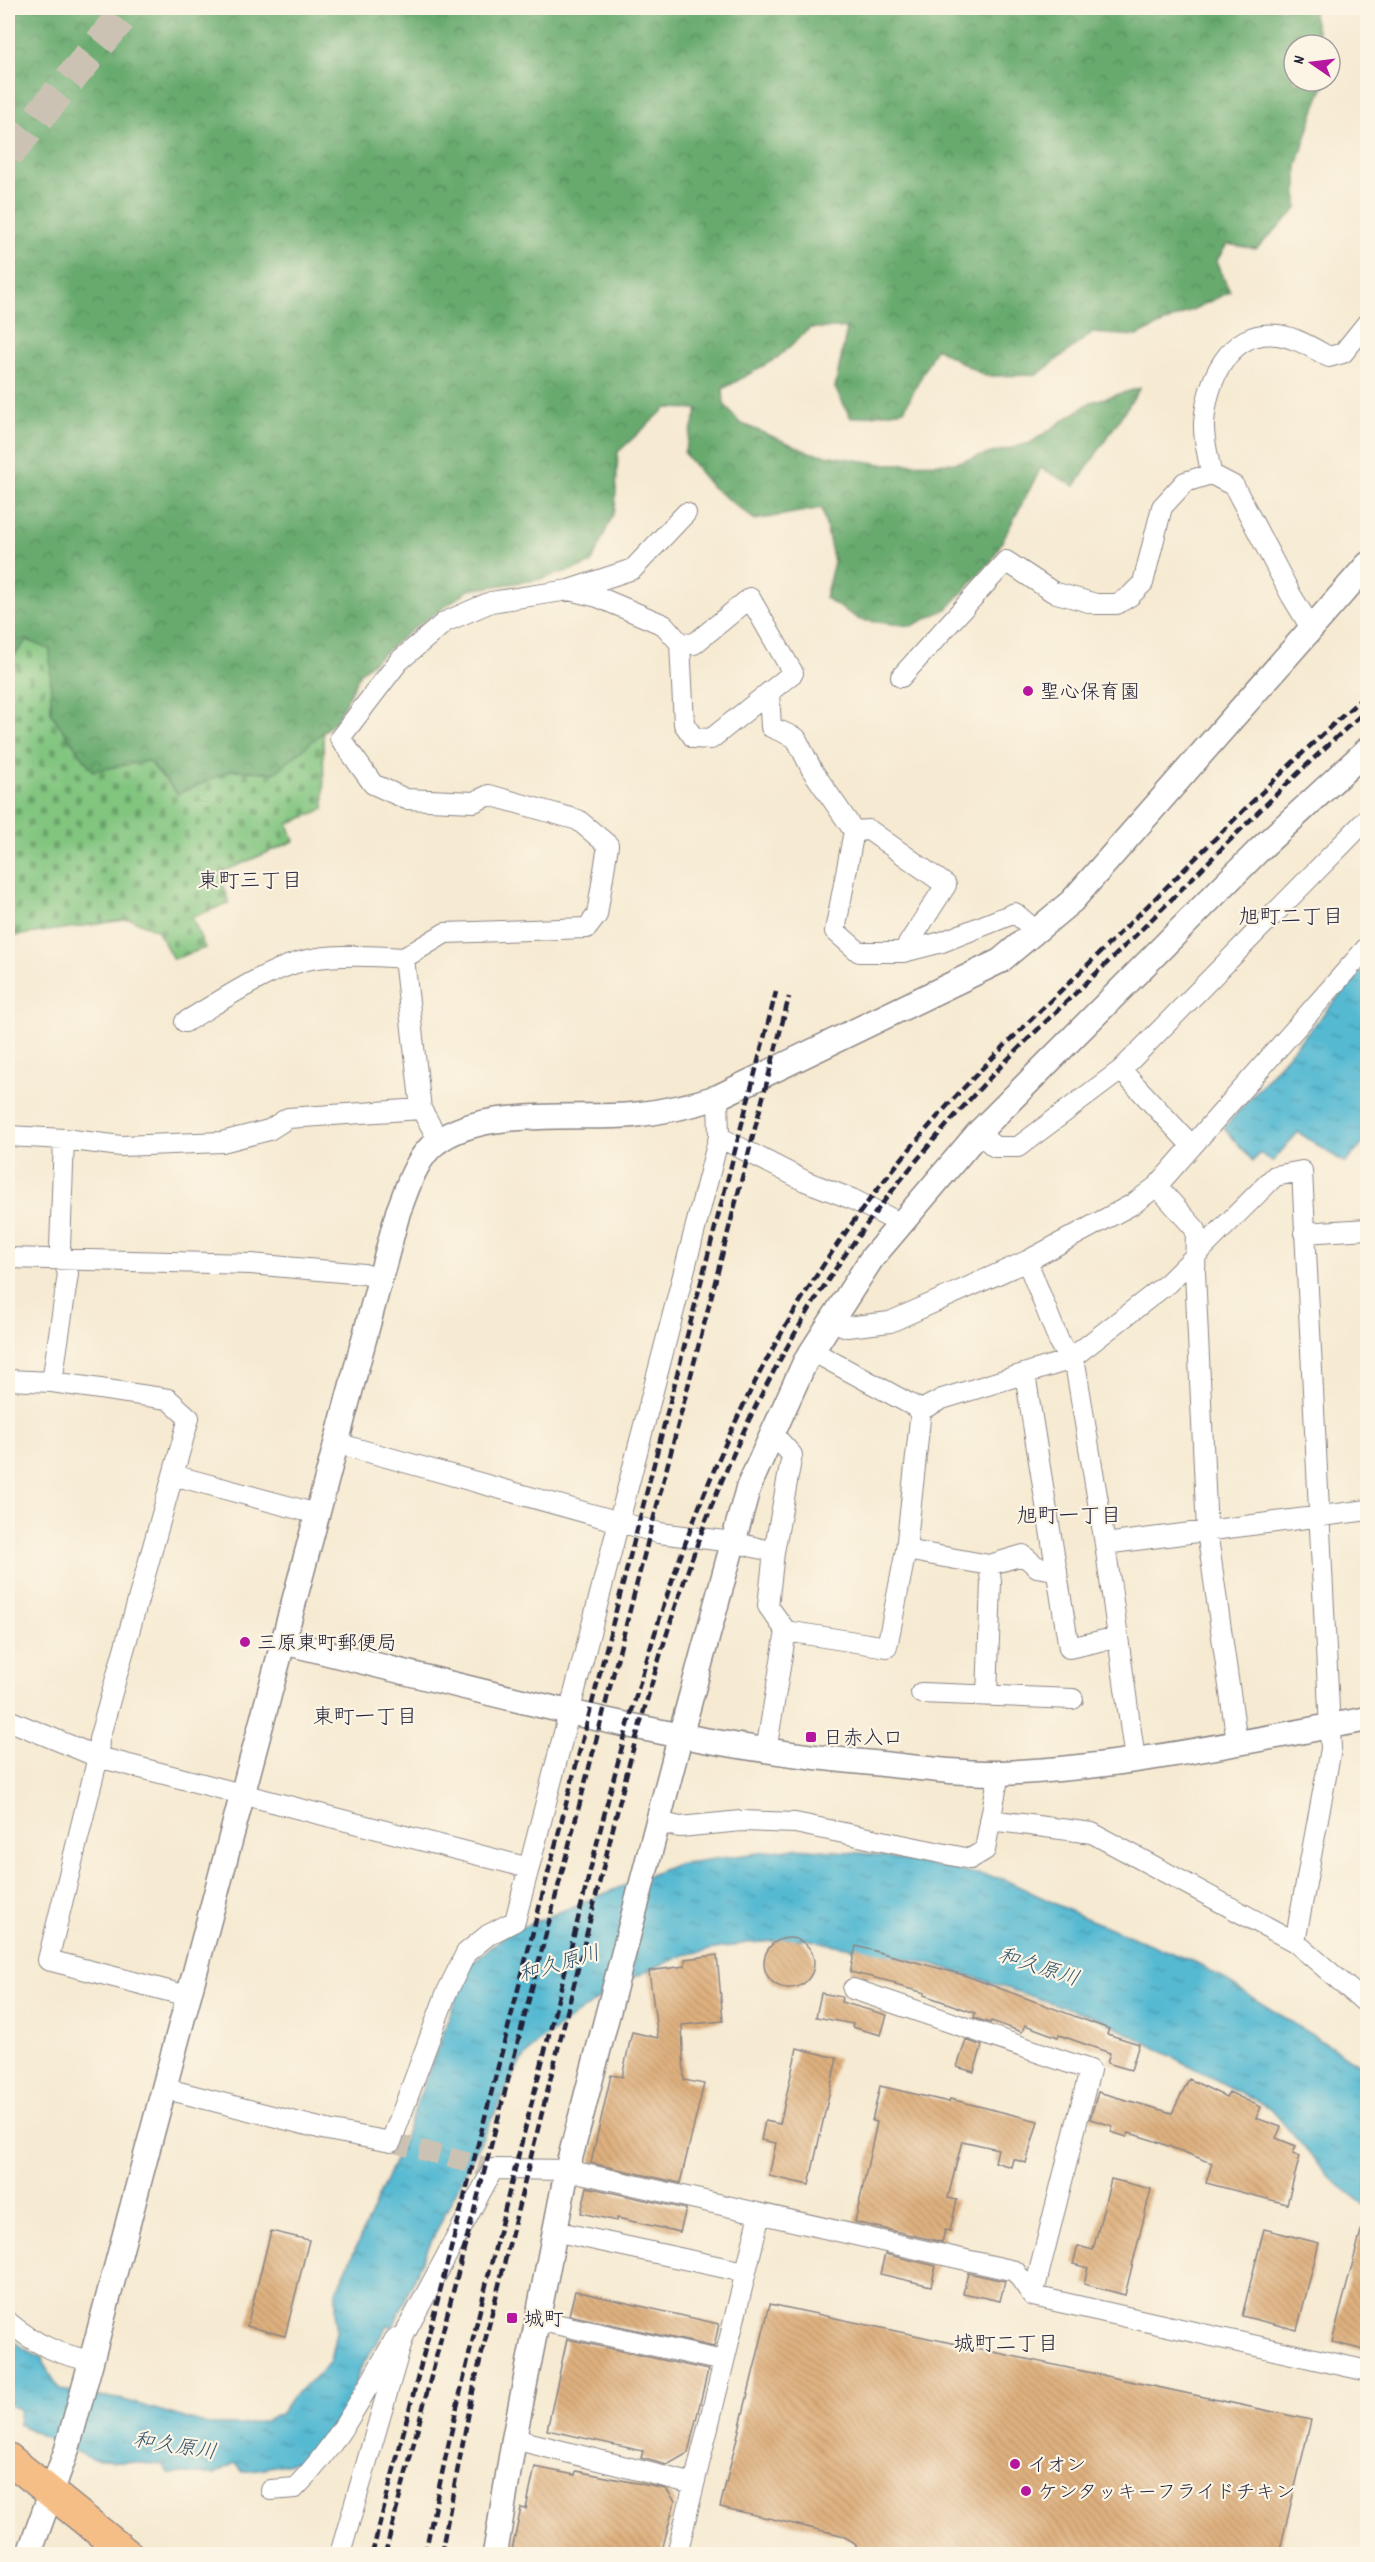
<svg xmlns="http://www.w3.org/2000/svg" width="1375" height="2562" font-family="Dekko,'Klee One',sans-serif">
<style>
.forest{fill:url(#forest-crowns);stroke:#456654;stroke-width:1.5}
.cemetery{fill:url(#cemetery-stones);stroke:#52745d;stroke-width:1.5}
.water{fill:url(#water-ripples);stroke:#3b6e86;stroke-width:1.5}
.building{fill:url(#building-back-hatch)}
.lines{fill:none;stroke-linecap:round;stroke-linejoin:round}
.minor-tunnel{stroke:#ccc2b4;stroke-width:20;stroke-dasharray:20 10;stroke-linecap:butt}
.trunk-tunnel{stroke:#ccc2b4;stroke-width:32;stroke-dasharray:32 16;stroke-linecap:butt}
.minor-casing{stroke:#8c8686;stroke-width:22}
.tertiary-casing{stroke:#8c8686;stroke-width:27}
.primary-casing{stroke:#8c8686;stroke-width:33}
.minor{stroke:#fff;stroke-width:20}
.tertiary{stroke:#fff;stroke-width:24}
.primary{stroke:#f6be87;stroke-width:30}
.rail{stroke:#22223b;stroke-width:4.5;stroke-dasharray:9 4.5;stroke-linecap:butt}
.poi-dot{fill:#b5179e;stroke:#fcf5e5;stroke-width:2}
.labels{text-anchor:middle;stroke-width:4.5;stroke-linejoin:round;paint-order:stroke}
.poi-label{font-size:20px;fill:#22223b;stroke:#fcf5e5;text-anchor:start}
.neighbourhood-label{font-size:21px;fill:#22223b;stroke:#fcf5e5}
.water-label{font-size:21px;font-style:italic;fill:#345770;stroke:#fcf5e5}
</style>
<defs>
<pattern id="forest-crowns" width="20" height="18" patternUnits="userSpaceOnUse" patternTransform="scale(1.5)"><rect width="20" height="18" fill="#68aa6e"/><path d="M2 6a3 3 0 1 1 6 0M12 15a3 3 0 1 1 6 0" fill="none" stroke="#558a5c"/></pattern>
<pattern id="cemetery-stones" width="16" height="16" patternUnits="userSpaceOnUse" patternTransform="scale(1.5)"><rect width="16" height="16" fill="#81c57f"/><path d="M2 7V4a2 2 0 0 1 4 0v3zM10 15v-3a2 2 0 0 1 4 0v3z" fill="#69a069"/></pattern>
<pattern id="water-ripples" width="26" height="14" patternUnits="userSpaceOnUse" patternTransform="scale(1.5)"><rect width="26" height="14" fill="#54b9d2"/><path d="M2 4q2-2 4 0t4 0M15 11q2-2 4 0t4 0" fill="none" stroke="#4596ac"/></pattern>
<pattern id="building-back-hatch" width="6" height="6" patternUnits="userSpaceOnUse" patternTransform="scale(1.5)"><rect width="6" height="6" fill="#deb07e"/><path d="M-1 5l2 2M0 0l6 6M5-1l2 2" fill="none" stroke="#be976e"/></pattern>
</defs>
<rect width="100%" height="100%" fill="#fcf5e5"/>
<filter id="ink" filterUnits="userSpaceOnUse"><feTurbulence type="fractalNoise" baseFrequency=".0167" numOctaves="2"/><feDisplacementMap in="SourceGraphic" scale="12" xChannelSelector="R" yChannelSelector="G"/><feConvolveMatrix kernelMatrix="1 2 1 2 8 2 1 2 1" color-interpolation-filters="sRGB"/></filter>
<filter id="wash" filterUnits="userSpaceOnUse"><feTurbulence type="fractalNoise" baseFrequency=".008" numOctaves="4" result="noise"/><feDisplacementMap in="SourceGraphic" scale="24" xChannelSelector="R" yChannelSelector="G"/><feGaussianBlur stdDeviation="1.35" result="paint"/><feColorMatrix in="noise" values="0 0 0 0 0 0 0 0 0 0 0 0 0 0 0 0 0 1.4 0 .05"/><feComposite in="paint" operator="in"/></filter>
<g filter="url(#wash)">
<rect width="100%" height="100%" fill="#f6ead2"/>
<path class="forest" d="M8,8H1315L1313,15L1321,45H1294V81H1326L1316,105L1297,166V209L1256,249L1227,244L1216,262L1230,292L1137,336L1092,333L1037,375L985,376L936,348L904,410L851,418L835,388L847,328H810L777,358L723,389L724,404L740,423L812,453L882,464L954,463L1030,443L1091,402L1140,388L1075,486L1041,468L992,560L947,609L911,626L860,620L825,598L834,562L822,508L755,520L712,487L684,453L698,409L666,408L618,452L615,510L591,564L542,579L469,590L410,631L360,673L336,721L275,773L232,770L178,794L148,761L93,771L51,714L50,650L27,640L8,663Z"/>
<path class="cemetery" d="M27,640L50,650L51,714L93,771L148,761L178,794L232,770L275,773L323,732L324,809L288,824L294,841L220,873L229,903L192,917L205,948L173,959L157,930L131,919L8,937V663Z"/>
<path class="water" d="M1367,964V1139L1345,1163L1298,1132L1272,1162L1260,1153L1253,1161L1224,1128Z
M796,1848L872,1854L1003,1879L1081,1916L1201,1965L1361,2066L1367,2061V2207L1330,2178L1271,2109L1101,2019L933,1964L805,1939L746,1943L684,1955L619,1984L535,2045L518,2066L426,2252L393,2327L388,2325L361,2367L345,2412L329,2429L306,2460L243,2472L235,2463L215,2474H168L164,2465L92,2459L18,2424L20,2409L8,2405V2336L25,2349L43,2358V2363L60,2390L124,2400L208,2425H243L266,2421L281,2413L292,2397L324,2369L330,2361L336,2332V2292L401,2146L468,1966L508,1933L677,1864Z"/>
<g id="blocks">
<path class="building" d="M764 1963a25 25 0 1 1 50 0a25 25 0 1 1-50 0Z
M856,1946L964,1975L1109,2029L1107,2034L1139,2044L1131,2070L1107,2063L1110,2053L1059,2035L1058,2037L1025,2025L1022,2032L991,2021L990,2023L974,2018L975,2013L924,1995L925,1993L895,1985L896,1983L850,1972Z
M717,1955L723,2021L682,2025L684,2080L704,2084L680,2183L591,2163L611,2075L622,2077L632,2032L658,2038L649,1971L685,1966V1959Z
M821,1993L842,1997L841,2002L887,2015L881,2035L852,2027L853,2024L816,2017Z
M966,2040L982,2046L974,2072L957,2067Z
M797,2048L837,2058L809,2185L769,2176L776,2143L761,2140L765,2121L780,2124Z
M1189,2079L1226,2097L1229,2092L1261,2107L1256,2118L1281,2127L1276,2138L1296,2146L1293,2153L1300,2156L1287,2204L1206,2183L1212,2163L1155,2141L1129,2133L1127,2137L1111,2132L1113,2126L1090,2119L1098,2092L1172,2113Z
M880,2086L949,2102L950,2099L1038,2121L1026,2163L1013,2159L1011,2167L995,2162L998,2149L962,2141L948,2198L957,2200L950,2231L945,2230L942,2242L855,2222L877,2122L872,2121Z
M1111,2179L1151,2189L1125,2295L1084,2284L1088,2268L1073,2264L1078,2246L1093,2250Z
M587,2187L686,2209L680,2232L617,2218V2221L581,2213Z
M1362,2227L1368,2228V2351L1332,2342Z
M1264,2229L1319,2243L1297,2330L1242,2316Z
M271,2231L309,2240L285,2336L247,2326Z
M885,2254L936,2266L931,2286L880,2274Z
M968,2273L1005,2281L1000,2301L963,2293Z
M575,2291L719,2324L714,2347L569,2315Z
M770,2304L1311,2420L1279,2554H860L858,2548L852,2541L841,2535L720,2507Z
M567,2339L708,2370L688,2453L667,2465L641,2458L643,2451L547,2430Z
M535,2467L575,2475L576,2471L666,2489L675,2501L661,2554H535L512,2550L521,2508L526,2509Z"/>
</g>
</g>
<g filter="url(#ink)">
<use href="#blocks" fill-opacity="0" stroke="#8c8686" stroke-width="1.5"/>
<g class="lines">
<path class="minor-tunnel" d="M391,2142L493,2169"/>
<path class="trunk-tunnel" d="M8,154L129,8"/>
<g class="minor-casing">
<path id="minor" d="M1211,474C1209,458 1203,440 1204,423C1207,383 1228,328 1278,335C1297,338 1313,348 1329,357L1343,353L1368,322
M569,590L633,569L686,513
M901,677L1006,561L1053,592L1096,604H1117L1130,596L1143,583L1162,507L1185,482L1211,474L1234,486L1291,595L1311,628
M769,692L771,727L796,738L812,770L854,831
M903,952L946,885L869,830L854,831L835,931L859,952H903L942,942L1015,913L1036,931
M185,1022C221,1001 271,966 312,959C341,954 375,956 404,958
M1121,1070L1192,1146
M718,1097L719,1137L805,1181L852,1199L900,1223
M978,1133L995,1147H1018L1121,1070L1368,818
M8,1136L64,1139L121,1146L222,1142L269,1130L288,1118L421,1109
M64,1139L60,1248L68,1274L52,1382L168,1399L189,1418L99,1739L98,1757L48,1960L188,1996
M440,1142L421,1109L404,958L445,933L587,928L597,915L608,845L578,820L489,795L474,802L406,799L373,784L340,738L399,661L445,622L491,602L569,590L598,597L664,625L680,643L684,724L694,738L711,739L793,673L750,598L694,644L680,643
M1157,1186L1196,1230L1195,1272L1207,1531L1237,1742
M1304,1233L1368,1229
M8,1258L251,1264L364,1274L381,1279
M1027,1261L1060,1344L1076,1369L1105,1544L1135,1760
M831,1321L847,1327L890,1322L1027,1261L1133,1204L1157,1186L1368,946
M812,1351L921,1410
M1025,1374L1069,1648L1118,1637
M8,1380L52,1382
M921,1410L942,1399L1069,1360L1168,1283L1275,1176L1302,1171L1331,1749L1295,1942
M772,1433L792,1455L774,1552L768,1606L786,1631L887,1647L906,1550L921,1410
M336,1443L659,1533L733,1542L774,1552
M173,1475L317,1514
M1105,1544L1368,1510
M906,1550L989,1565L1023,1555L1037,1567L1057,1570
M921,1693L1073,1699
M987,1696L991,1582L989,1565
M8,1720L98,1757L529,1868
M766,1751L786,1631
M990,1820L1092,1833L1295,1942L1368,2005
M658,1822L680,1827L741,1821L795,1823L970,1859L985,1850L999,1773
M853,1989L1090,2070L1033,2296
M163,2088L327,2130L391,2142L446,1994L466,1953L488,1935L515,1921L719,1137
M554,2231L744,2272
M537,2320L723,2361
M8,2322C37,2345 55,2353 91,2361
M514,2439L694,2484
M271,2490L295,2488C337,2446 366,2390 395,2339
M340,2554L404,2335L493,2169L567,2170L1015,2271L1033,2296L1368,2371
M677,2554L760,2214"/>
</g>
<g class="tertiary-casing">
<path id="tertiary" d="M283,1642C478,1689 673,1746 873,1763C915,1767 959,1774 1000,1773C1124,1768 1247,1741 1368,1719
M29,2554L67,2449L89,2369L398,1212C406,1192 413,1167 428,1150C470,1105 576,1120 633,1115C662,1112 690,1106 718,1097L1000,961L1072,901L1368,564
M495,2554L514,2439L567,2170L680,1737L748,1488L805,1362L872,1258L978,1133L1260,849L1368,749"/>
</g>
<g class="primary-casing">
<path id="primary" d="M8,2458L127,2554"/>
</g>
<use href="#minor" class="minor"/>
<use href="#tertiary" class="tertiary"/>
<use href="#primary" class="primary"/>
<path class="rail" d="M372,2554L776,992
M385,2554L789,997
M425,2554C465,2357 517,2163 566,1967C622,1745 672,1516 791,1317C838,1237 895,1162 959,1093C1013,1035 1071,982 1127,926C1207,848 1284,767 1368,693
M441,2554L475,2381L629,1764C666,1629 708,1492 775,1369C826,1274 891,1186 963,1107C1017,1046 1078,992 1136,935C1212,859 1287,780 1368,709"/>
</g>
</g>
<g class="poi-dot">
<circle cx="1028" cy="691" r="6"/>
<circle cx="245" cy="1642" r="6"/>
<rect x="805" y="1731" width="12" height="12" rx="3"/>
<rect x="506" y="2312" width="12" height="12" rx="3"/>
<circle cx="1015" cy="2464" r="6"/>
<circle cx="1026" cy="2491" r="6"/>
</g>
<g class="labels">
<g class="poi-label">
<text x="1040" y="698">聖心保育園</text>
<text x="257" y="1649">三原東町郵便局</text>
<text x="823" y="1744">日赤入口</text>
<text x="524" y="2325">城町</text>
<text x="1027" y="2471">イオン</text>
<text x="1038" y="2498">ケンタッキーフライドチキン</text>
</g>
<g class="neighbourhood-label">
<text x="250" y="887">東町三丁目</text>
<text x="1291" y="923">旭町二丁目</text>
<text x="1069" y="1522">旭町一丁目</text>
<text x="365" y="1723">東町一丁目</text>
<text x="1006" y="2350">城町二丁目</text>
</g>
<g class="water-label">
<text transform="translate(559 1963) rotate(-16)" y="7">和久原川</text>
<text transform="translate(1039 1966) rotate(18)" y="7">和久原川</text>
<text transform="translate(175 2445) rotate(9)" y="7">和久原川</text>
</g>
</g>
<rect width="1375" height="2562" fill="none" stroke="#fcf5e5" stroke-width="30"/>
<g transform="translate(1312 63) rotate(284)"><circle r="28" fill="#fcf5e5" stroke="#a5a1a1" stroke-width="1.5"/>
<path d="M0-4.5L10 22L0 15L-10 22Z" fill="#b5179e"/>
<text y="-9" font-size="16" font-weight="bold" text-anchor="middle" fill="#22223b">N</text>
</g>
</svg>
